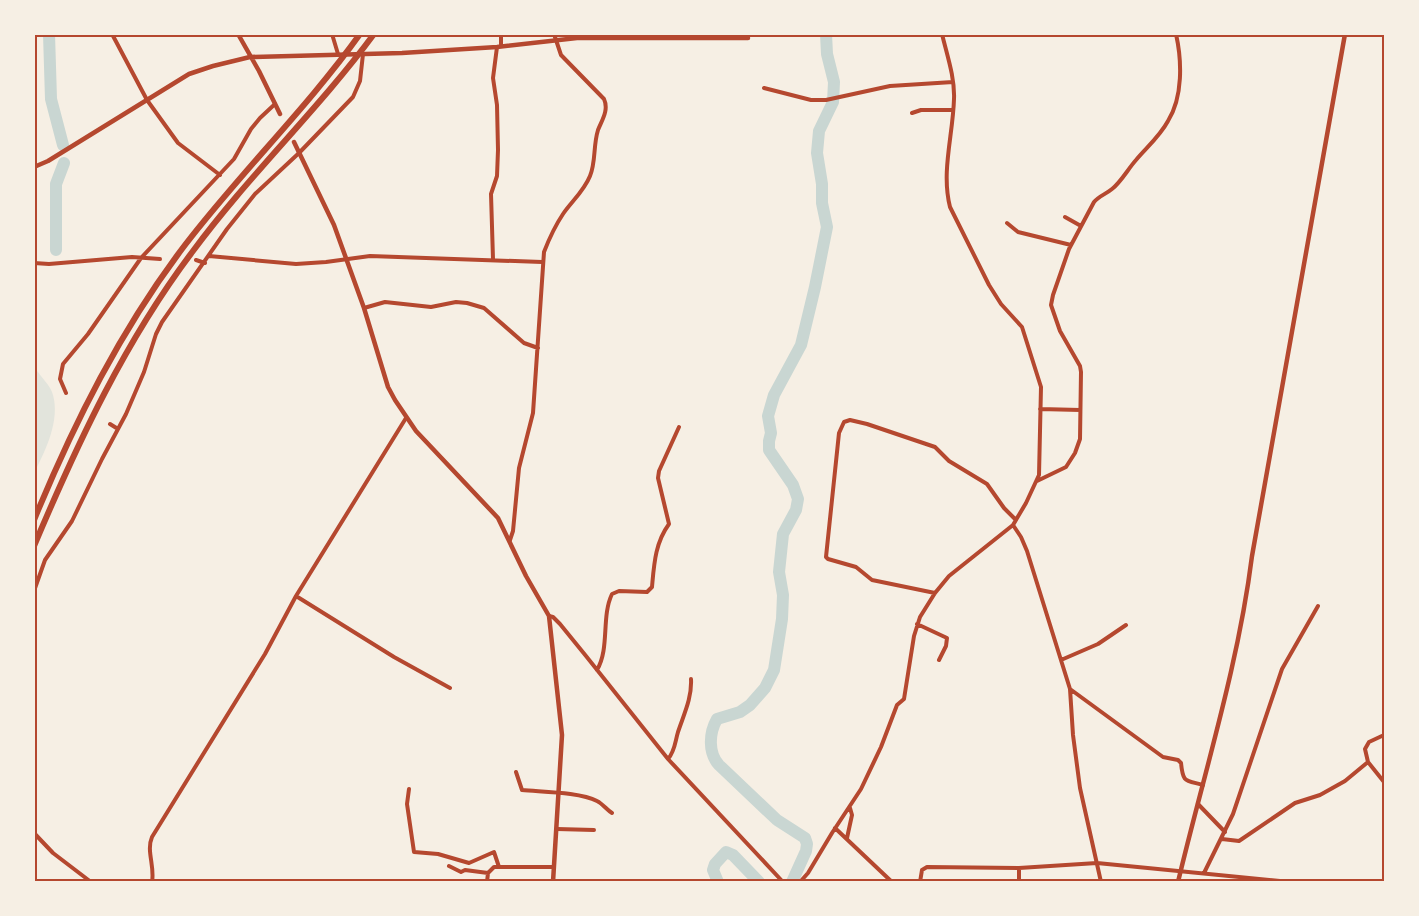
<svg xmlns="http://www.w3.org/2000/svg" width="1419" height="916" font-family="Ubuntu,sans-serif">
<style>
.green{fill:#e2e4dc}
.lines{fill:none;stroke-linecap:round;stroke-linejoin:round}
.river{stroke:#c9d6d2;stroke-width:12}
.minor{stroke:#b5482f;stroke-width:4}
.tertiary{stroke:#b5482f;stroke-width:4.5}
.secondary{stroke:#b5482f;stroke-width:4.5}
.motorway{stroke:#b5482f;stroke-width:6}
.neatline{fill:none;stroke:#b5482f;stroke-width:2}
</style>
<rect width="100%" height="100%" fill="#f6efe4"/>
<path class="green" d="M35,368C40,376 51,386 53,395C60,420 46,450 35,471Z"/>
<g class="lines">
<path class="river" d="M49,34L51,99L63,145
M56,250V184L64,163
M718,882L713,870L715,864L726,852L733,855L759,882
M792,882L806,851L807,844L805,838L777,820L719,765C708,753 709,733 717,719L740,712L750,705L765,688L774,670L782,619L783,595L779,572L783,534L796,510L798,499L793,485L769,450V441L771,433L768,416L774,395L801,345L815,287L827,227L822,203V184L817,153L819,131L833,102L834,82L827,54L826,34"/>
<path class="minor" d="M112,34L147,100L178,143L220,175
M332,34L338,54
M501,34V46
M764,88L811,100H826L890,86L953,82
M912,113L921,110H953
M1065,217L1081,226
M1007,223L1018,232L1071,245
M209,256L296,264L326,262L370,256L542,262
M493,259L491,194L497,176L498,150L497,105L493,78L497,47
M196,260L205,263
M34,263L49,264L132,257L160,259
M364,308L385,302L431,307L456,302L467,303L484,308L524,343L538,348
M66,393L60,379L63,364L88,334L141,258L234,159L251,129L260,118L275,104
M1040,409L1080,410
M110,424L118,429
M1037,481L1066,467L1075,453L1080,439L1081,372L1080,366L1060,331L1051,305L1053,295L1069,249L1094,202C1099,196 1106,194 1112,189C1121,182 1128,169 1136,160C1147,147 1160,136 1168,121C1183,97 1182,61 1176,34
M1013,525L1021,537L1027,551L1070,689L1073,735L1080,788L1101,882
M510,540L513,531L519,468L533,413L544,252C549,239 555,226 563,214C572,201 584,191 590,176C596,162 593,146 598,130C602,120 609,110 604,99L561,55L554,34
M34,591L45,560L72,521L102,459L126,414L144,372L156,334L162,322L227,229L255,194L299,153L353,97L360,81L363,54
M935,593L872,580L856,567L828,559L826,557L839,433L844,422L850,420L867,424L935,447L949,461L987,484L1004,508L1016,520
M296,596L394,657L450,688
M549,616L553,617L560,624L586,656L668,759L783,882
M917,624L947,638L946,646L939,660
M1061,660L1098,644L1126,625
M597,670C610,648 601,617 612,594L619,591L647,592L652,587C654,565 655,543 669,524L658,478L659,471L679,427
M1070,689L1163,757L1178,760L1181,763C1183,783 1185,780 1203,785
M668,759C675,751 675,742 678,732C684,714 692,698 691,679
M1368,762L1384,782
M516,772L522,790C542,792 580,792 597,801C603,804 607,810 612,813
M409,789L407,804L414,852L438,854L469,863L494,852L499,867
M1198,804L1225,832
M835,828L892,882
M557,829L594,830
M34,833L53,853L91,882
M847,838L852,815L850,808
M1222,839L1239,841L1295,803L1320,795L1345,781L1368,762L1365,749L1369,742L1384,735
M449,866L461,872L465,870L488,873
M1204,873L1233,814L1282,669L1318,606
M152,882C155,866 146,851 152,837L265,654L296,596L406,418
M487,882L488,873L494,867H554
M800,882L808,873L832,833L861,789L881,747L897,705L904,699L914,636L920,617L935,593L949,576L1013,525L1026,503L1039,475L1041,387L1022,327L1001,304L989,285L950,207C941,172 953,135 954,99C955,78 947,55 942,34
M920,882L922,870L927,867L1019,868L1097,863L1290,882
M1019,882V868"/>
<path class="tertiary" d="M238,34L259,71L280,114
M294,142L334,225L364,308L388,387L395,400L416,431L498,518L526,576L549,616L562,735L553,882
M34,167L48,161L189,74L213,66L250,57L402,53L497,47L577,38H748"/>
<path class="secondary" d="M1178,882C1204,773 1238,667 1252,556L1345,34"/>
<path class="motorway" d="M34,520C74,423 121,329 185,245C241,172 307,108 360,34
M34,546C78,442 125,341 193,251C249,175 318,110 374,34"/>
</g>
<rect width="1419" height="916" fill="none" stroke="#f6efe4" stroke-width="72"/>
<rect x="36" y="36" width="1347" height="844" class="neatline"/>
</svg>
